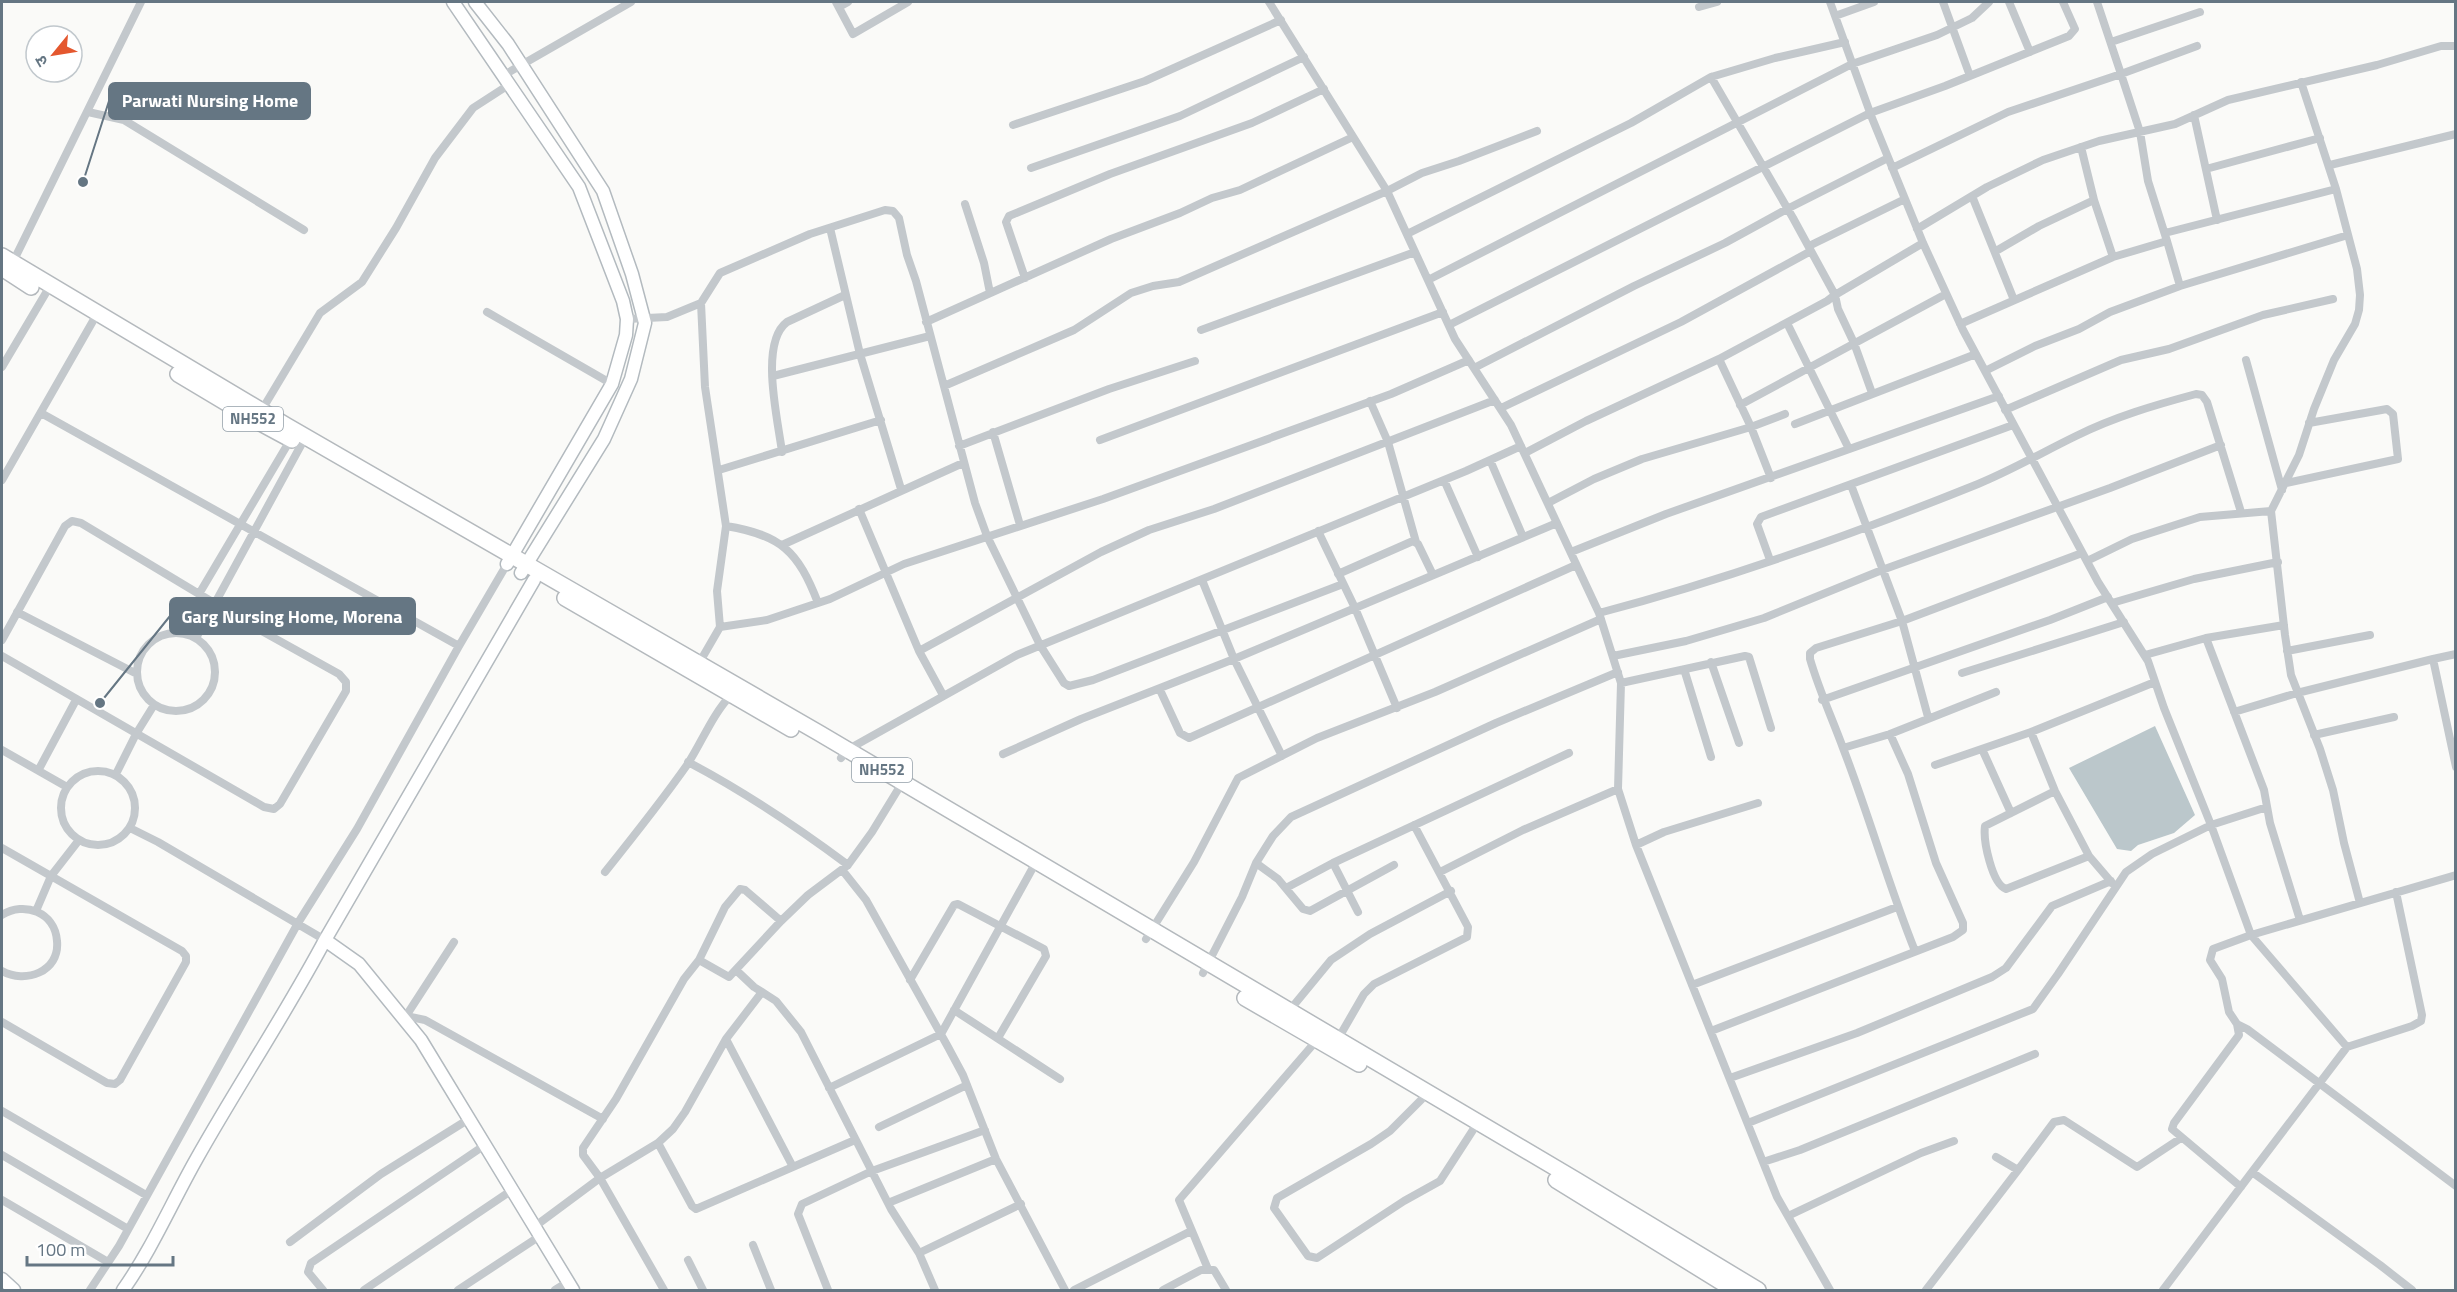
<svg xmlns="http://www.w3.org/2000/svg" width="2457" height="1292" font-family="'Titillium Web','Noto Sans Devanagari',sans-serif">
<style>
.water{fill:#bbc7cb}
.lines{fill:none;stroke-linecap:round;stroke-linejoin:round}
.secondary-casing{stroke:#b3babf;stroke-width:15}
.highway-casing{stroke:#b4b9bd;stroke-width:18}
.street{stroke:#c3c8cc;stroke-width:8}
.secondary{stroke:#fff;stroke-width:12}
.highway{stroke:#fff;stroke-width:15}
.labels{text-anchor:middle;stroke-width:6;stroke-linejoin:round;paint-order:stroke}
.shield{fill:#fff;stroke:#939fa8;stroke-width:1.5}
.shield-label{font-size:15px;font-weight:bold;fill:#657683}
.leader{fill:none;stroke:#657683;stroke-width:2}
.callout-dot{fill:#657683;stroke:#fff;stroke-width:2}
.callout{fill:#657683;stroke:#657683;stroke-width:2}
.callout-label{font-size:18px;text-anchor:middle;font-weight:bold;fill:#fff}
</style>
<rect width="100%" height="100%" fill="#fafaf8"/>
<path class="water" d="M2155,726L2195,815L2174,833L2138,845L2131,851L2117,849L2069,768Z"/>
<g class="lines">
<g class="secondary-casing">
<path id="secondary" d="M453,2L579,187L623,301L627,319L626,335L612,384L507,564
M475,2L508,44L603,191L632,274L645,323L631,379L604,439L521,573
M325,940L359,964L421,1040L573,1290
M2,1279L14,1290
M123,1290C152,1249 172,1202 197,1158C238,1085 285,1015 325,940L534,580"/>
</g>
<g class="highway-casing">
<path id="highway" d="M2,256L287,426L819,733L1576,1180L1758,1290
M2,268L31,287
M178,374L255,420L292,440
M565,598L791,729
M1245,998L1359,1064
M1556,1180L1734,1290"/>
</g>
<path class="street" d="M836,2L853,34L908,2
M1269,2L1387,191L1455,339L1511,425L1599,613L1621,683L1618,789L1636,845L1777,1197L1830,1290
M1830,2L1872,118L1923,243L1963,330L2098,582L2148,661L2164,708L2211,825L2251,935L2456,875
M1943,2L1970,76
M2009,2L2030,52
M839,7L848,2
M1699,7L1717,2
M1835,16L1874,2
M2111,42L2200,12
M504,75L631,2
M1711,77L1793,218L1835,295L1923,243
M88,112L124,120L304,230
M2194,115L2217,220
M1013,125L1145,81L1281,20
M2330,165L2456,134
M1031,168L1180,116L1304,57
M1892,168L2008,112L2121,74L2097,2
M2206,169L2320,138
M2336,189L2357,269L2360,295L2359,310L2355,324L2334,360L2314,409L2299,455L2271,511L2285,635L2291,675L2320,749L2333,790L2344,843L2360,903
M1972,196L2014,300
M965,204L984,263L990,293
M830,228L860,354L901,489
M1917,229L1987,187L2043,160L2099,141L2175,124L2228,100L2377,65L2441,46H2456
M2165,233L2336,189L2301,82
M1407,234L1631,123L1711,77L1775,58L1845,42
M1809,246L1905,199
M1996,251L2039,226L2094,200
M2113,257L2167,241L2148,181L2140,132L2121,74L2197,46
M12,264L141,2
M1025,278L1006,222L1009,216L1110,174L1252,123L1324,89
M1428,280L1852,64L1937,35L1972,18L1989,2
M2180,286L2348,235
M701,303L720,273L810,234L885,210L893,211L899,218L907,255L916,281L975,503L987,536L1040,645L1064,683L1069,686L1093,680L1343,584
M487,312L612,384
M627,319L667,317L701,303L705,387L726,526
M926,322L1111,239L1180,213L1212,198L1240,190L1353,137
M1787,323L1849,449
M1960,324L2113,257L2094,200L2081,147
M1449,325L1870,113L1945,86L2069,36L2075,29L2063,2
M1201,330L1415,252
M1719,359L1751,427L1771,478
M2246,360L2282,490
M2,367L50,286
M1474,368L1634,286L1725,243L1787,209L1888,158
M1985,371L2035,346L2079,329L2110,312L2180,286L2167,241
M773,376L930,336
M944,386L1074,330L1131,293L1153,286L1179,282L1387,191L1422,173L1459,161L1537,131
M1370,401L1388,442L1416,542
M1740,405L1946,294
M1501,408L1681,322L1811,251
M2005,410L2121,360L2169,349L2263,315L2333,299
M41,413L459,646
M260,413L320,313L362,282L396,228L435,158L473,108L510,84
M1795,424L1976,354
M993,432L1020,525
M1100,440L1443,312
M959,446L1109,389L1195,361
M782,452C778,420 759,343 787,322L845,295
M1525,453L1586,421L1719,359L1827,301L1835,295L1838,309L1854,343L1872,393
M1490,460L1523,537
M719,470L881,420
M2,480L97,314
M1444,480L1478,557
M2286,483L2398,459L2393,414L2387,409L2309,423
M1851,485L1902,621L1928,717
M1548,503L1594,479L1642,459L1751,427L1785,414
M859,509L919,651L943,695
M1318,531L1355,608L1397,708
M782,545L963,463
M1571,552L1666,514L1999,396
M1770,560L1757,524L1761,517L2013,425
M2087,561L2132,539L2200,517L2271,511
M1338,574L1413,541L1418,544L1433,575
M1202,580L1234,659L1282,756
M199,594L292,437
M2112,603L2194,579L2278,562
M17,612L137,674
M1599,613C1728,579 1854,534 1978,484C2012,470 2043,452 2076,436C2114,417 2155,405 2196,394L2202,395L2207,402L2241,512
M720,627L717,591L726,526C781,535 798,551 818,603
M137 672a39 39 0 1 1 78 0a39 39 0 1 1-78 0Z
M196,638L306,436
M2206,638L2284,625
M2,640L65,526L72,521L81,523L249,624L339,674L346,682V691L280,804L274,809L264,807L2,656
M919,651L1101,552L1149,530L1214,509L1495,400
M2287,651L2370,635
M2456,654L2433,659L2456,767
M2145,655L2206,638L2264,790L2270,823L2300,920
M1613,656L1686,641L1764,618L1882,570L2110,488L2221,445
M1711,662L1739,743
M698,665L720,627L767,620L830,599L904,564L1103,499L1391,394L1469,360
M1684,669L1711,757
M1962,673L2124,622
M1621,683L1745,656L1749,657L1771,728
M1160,690L1180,733L1189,738L1576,565
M1822,700L2050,620L2108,597
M2234,712L2297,693L2433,659
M2031,732L2055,791L2089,856L2113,884
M2314,735L2394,717
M1843,748L1890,734L1996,692
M1982,749L2011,813
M2,750L67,787
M1003,754L1081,719L1234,659L1557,523
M841,758L847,750L1017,655L1466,471L1521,446
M688,762C745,792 797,827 848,865
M1935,765L2031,732L2155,682
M39,769L76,700
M61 808a37 37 0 1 1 74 0a37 37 0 1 1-74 0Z
M116,774L136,734L154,705
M2055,791L1985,826C1983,841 1992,884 2006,889L2089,856
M130,828L158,842L325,940
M1636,845L1664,832L1758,803
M2,848L182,951L186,956V962L120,1080L115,1084L107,1083L2,1022
M1256,863L1278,879L1303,909L1310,911L1394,865
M1333,863L1569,753
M843,871L866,900L948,1047L963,1075L996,1159L1065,1290
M605,872C633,837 661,802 687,765C702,742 712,715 731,695
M1440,872L1523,830L1618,789
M1286,888L1333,863L1358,912
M740,889L745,890L781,921L729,977L699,960L725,907Z
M36,911L51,876L79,840
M2,915C24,901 55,912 57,941C60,972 25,984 2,971
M781,921L808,895L848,865L872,832L902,783
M1146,939L1194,862L1238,778L1317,738L1435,692L1601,619
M1915,951C1888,884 1869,815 1843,748C1832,718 1819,690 1810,659V653L1816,648L1902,621L2082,553
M736,970L754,987L776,1001L801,1032L891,1209L919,1253L935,1290
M1203,973L1242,897L1256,863L1273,836L1291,817L1496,723L1618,672
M910,980L954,905L958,904L1044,949L1046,956L998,1038
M1692,985L1897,907
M954,1010L1060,1079
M1289,1011L1331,960L1370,934L1451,891
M401,1015L425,1020L603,1119
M406,1016L454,942
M2237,1024L2247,1029L2456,1186
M1711,1031L1953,937L1963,930V923L1936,863L1908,774L1890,734
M726,1039L793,1167
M1338,1039L1364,994L1374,984L1467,937L1468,927L1414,825
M1730,1078L1857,1033L1992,977L2006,968L2052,906L2111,881
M829,1088L941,1034L1036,862
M1421,1100L1390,1131L1371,1144L1277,1198L1274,1208L1308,1256L1317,1258L1404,1201L1440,1181L1473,1130
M2,1111L146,1195
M1748,1123L2033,1009L2058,974L2126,872L2152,854L2211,825L2267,807
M879,1127L967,1085
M658,1143L692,1206L696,1209L855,1140
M2,1155L128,1229
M1996,1157L2018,1170L2054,1122L2064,1120L2137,1167L2181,1138
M1763,1162L1800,1150L2035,1054
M2252,1172L2347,1047L2412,1026L2421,1021L2422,1015L2396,892
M2241,1187L2172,1129L2174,1123L2239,1035L2237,1024L2229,1012L2222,979L2210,960L2213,949L2251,935L2347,1047
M2,1200L108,1262
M888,1203L996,1159
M1788,1216L1921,1153L1954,1141
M534,1227L600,1178L583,1155V1148L616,1099L684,979L699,960
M290,1242L381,1174L469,1119
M753,1245L771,1290
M919,1253L1021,1204
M688,1260L703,1290
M1208,1269L1179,1200L1317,1040
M90,1290L119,1246L298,923L357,829L459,646L507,564
M323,1290L308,1272L311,1263L485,1145
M364,1290L512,1190
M458,1290L540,1236
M555,1290L568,1282
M664,1290L600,1178L658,1143L673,1129L685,1112L726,1039L762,992
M828,1290L798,1214L802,1204L872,1171L985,1130
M1074,1290L1191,1231
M1163,1290L1201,1270H1214L1226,1290
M1926,1290L2018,1170
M2163,1290L2252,1172L2380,1265L2412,1290"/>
<use href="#secondary" class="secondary"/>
<use href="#highway" class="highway"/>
</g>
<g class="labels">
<g class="shield">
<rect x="223" y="407" width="60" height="24" rx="4.5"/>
<rect x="852" y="758" width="60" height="24" rx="4.5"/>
</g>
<g class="shield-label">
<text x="253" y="424">NH552</text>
<text x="882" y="775">NH552</text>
</g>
</g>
<path class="leader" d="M83 182L109 101M100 703L170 616"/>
<g class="callout-dot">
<circle cx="83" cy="182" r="6"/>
<circle cx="100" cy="703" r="6"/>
</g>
<g class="callout">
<rect x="109" y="83" width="201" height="36" rx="6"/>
<rect x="170" y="598" width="245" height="36" rx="6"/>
</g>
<g class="callout-label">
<text x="210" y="107">Parwati Nursing Home</text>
<text x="292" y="623">Garg Nursing Home, Morena</text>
</g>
<rect width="2457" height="1292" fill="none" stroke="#657683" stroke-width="6"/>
<g transform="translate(54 54) rotate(240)"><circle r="28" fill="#ffffff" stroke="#c1c8cd" stroke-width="1.5"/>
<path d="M0-4.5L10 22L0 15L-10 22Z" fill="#e4572e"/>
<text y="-9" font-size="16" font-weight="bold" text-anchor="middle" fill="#657683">उ</text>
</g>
<path d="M27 1256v9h146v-9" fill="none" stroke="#657683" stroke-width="3"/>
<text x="36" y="1256" font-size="18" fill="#657683" stroke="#ffffff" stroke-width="4.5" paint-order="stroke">100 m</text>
</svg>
